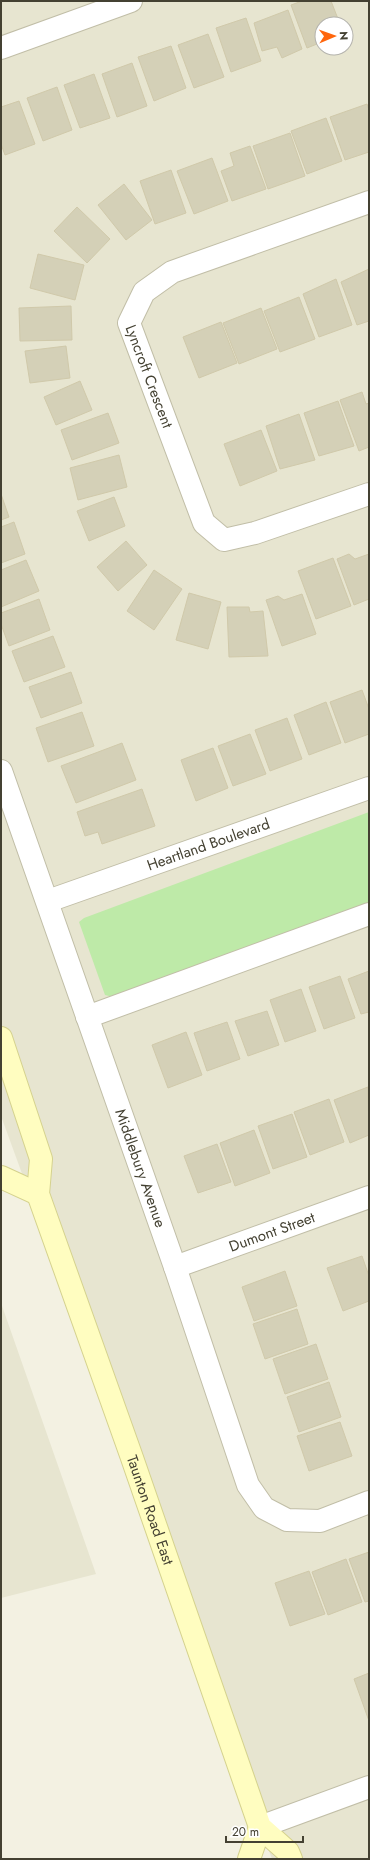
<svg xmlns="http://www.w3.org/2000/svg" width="370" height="1860" font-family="Jost,sans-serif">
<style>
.residential{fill:#e7e5d0;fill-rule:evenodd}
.green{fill:#beeaa8}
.building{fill:#d4d0b7;stroke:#d0c9aa}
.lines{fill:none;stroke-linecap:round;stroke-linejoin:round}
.minor-casing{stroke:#c1bea7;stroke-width:24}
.secondary-casing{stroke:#d5d28e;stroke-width:24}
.minor{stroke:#fff;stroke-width:22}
.secondary{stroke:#fffdc0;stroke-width:22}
.labels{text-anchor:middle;stroke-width:3;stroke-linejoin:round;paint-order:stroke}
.street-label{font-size:15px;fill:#444132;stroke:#fff}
</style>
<rect width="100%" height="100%" fill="#f3f1e2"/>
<path class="residential" d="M1,1H369V1859H272L1,1116ZM322,24H346V48H322Z
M1,1303L96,1574L1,1598Z"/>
<path class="green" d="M369,812V905L113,997L105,995L79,922L84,918Z"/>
<path class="building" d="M302,1H331L340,24H322V42L307,48L291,5Z
M288,10L302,49L282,58L277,47L262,51L254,23Z
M246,18L261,61L231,72L216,28Z
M208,34L224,77L194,88L178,45Z
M171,46L186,88L154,101L138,57Z
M132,63L147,106L117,117L102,74Z
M94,74L110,118L80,128L64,85Z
M57,87L72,130L43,141L27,98Z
M19,101L35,144L5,155L1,144V107Z
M367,104L369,110V152L345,160L330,117Z
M326,118L342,161L307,174L291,131Z
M290,133L305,176L268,189L253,146Z
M250,146L266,189L232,201L221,171L234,166L230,153Z
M212,158L228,201L194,214L177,171Z
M171,170L186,213L155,224L140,181Z
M124,184L152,220L126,240L98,205Z
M77,207L110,239L87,263L54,231Z
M38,254L84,265L75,300L30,288Z
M369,269V321L357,325L341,282Z
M336,279L352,325L319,337L303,294Z
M299,297L315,339L280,352L264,311Z
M71,306L72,340L20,341L19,308Z
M261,308L277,349L239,364L223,323Z
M221,322L237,363L199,378L183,337Z
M66,346L70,378L30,383L25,351Z
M80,381L92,410L56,425L44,397Z
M362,392L366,404L369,403V447L359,451L340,400Z
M338,401L354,446L319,456L304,413Z
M108,413L119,443L72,460L61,430Z
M299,414L315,460L280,469L266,426Z
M261,430L277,471L240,486L224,444Z
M119,455L127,487L78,500L70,468Z
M1,494L9,517L1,520Z
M114,497L125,526L89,541L77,511Z
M14,522L25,554L1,563V527Z
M126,541L147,565L118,591L97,567Z
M349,554L355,559L369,554V599L354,605L337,559Z
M333,558L351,606L316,619L298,571Z
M26,560L39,591L1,607V570Z
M154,570L182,589L154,630L127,611Z
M189,593L221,602L208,649L176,640Z
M302,594L316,634L282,646L266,600L278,596L284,600Z
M39,599L50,630L9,646L1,624V613Z
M227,607H249L250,612L263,611L268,656L229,657Z
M53,636L65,667L24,682L12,651Z
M71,672L82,703L41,718L29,687Z
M362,690L369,709V734L345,743L330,702Z
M326,702L341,743L309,755L294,715Z
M82,712L94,746L48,762L36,728Z
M287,718L302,759L270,771L255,730Z
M250,734L266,774L233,786L218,746Z
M122,743L136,780L76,803L61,766Z
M213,748L228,788L196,801L181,760Z
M142,789L155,826L102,844L98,832L85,836L77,812Z
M369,971V1012L361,1014L348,979Z
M340,976L355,1018L324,1029L309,987Z
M301,989L316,1031L285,1042L270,1000Z
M267,1011L279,1045L248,1056L235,1021Z
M227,1022L240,1059L207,1071L194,1033Z
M186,1032L202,1075L168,1088L152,1045Z
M368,1087L369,1135L350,1143L334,1100Z
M329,1099L344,1142L310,1155L294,1112Z
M292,1114L307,1157L273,1169L258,1126Z
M254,1130L270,1173L235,1186L220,1143Z
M217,1144L231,1182L198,1193L184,1156Z
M362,1256L369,1276V1301L343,1311L327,1268Z
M285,1271L297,1306L254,1321L242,1287Z
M297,1309L308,1344L265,1359L253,1324Z
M316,1344L328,1379L285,1394L273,1359Z
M329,1382L341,1417L299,1432L287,1397Z
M340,1422L352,1456L309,1471L297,1436Z
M369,1552V1601L365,1602L349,1559Z
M346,1559L362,1602L328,1615L312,1572Z
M309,1571L325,1614L290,1626L275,1583Z
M369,1673V1721L354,1679Z"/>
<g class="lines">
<g class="minor-casing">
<g id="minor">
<path d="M1,48L131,1"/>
<path id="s1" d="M369,202L172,272L144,292L129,323L204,523L224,540L255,533L369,494"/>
<path id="s2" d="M1,771L175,1267L248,1485L264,1508L287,1520L320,1521L369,1502"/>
<path id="s3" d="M48,901L369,788"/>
<path d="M87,1017L369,914"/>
<path id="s4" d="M175,1267L369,1197"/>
<path d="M260,1827L369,1787"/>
</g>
</g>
<g class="secondary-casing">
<g id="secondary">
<path id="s5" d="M1,1038L41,1159L38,1194L131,1455L260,1827L288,1852L291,1859"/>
<path d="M1,1177L38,1194"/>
<path d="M249,1859L260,1827"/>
</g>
</g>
<use href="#minor" class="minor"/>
<use href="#secondary" class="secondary"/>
</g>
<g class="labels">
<g class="street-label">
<text dy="5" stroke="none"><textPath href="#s1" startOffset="335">Lyncroft Crescent</textPath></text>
<text dy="5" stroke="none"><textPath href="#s3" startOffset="170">Heartland Boulevard</textPath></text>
<text dy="5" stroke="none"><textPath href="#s2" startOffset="421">Middlebury Avenue</textPath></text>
<text dy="5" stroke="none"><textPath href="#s4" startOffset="103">Dumont Street</textPath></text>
<text dy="5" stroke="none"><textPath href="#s5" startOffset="498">Taunton Road East</textPath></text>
</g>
</g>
<rect width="370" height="1860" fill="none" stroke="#444132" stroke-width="4"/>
<g transform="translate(334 36) rotate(88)"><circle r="19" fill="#ffffff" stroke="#b4b3ad"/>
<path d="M0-3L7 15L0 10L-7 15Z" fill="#ff660d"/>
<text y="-6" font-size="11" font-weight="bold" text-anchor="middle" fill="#444132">N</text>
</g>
<path d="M226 1836v6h77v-6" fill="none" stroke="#444132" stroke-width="2"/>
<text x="232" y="1836" font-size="12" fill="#444132" stroke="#ffffff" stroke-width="3" paint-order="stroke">20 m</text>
</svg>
